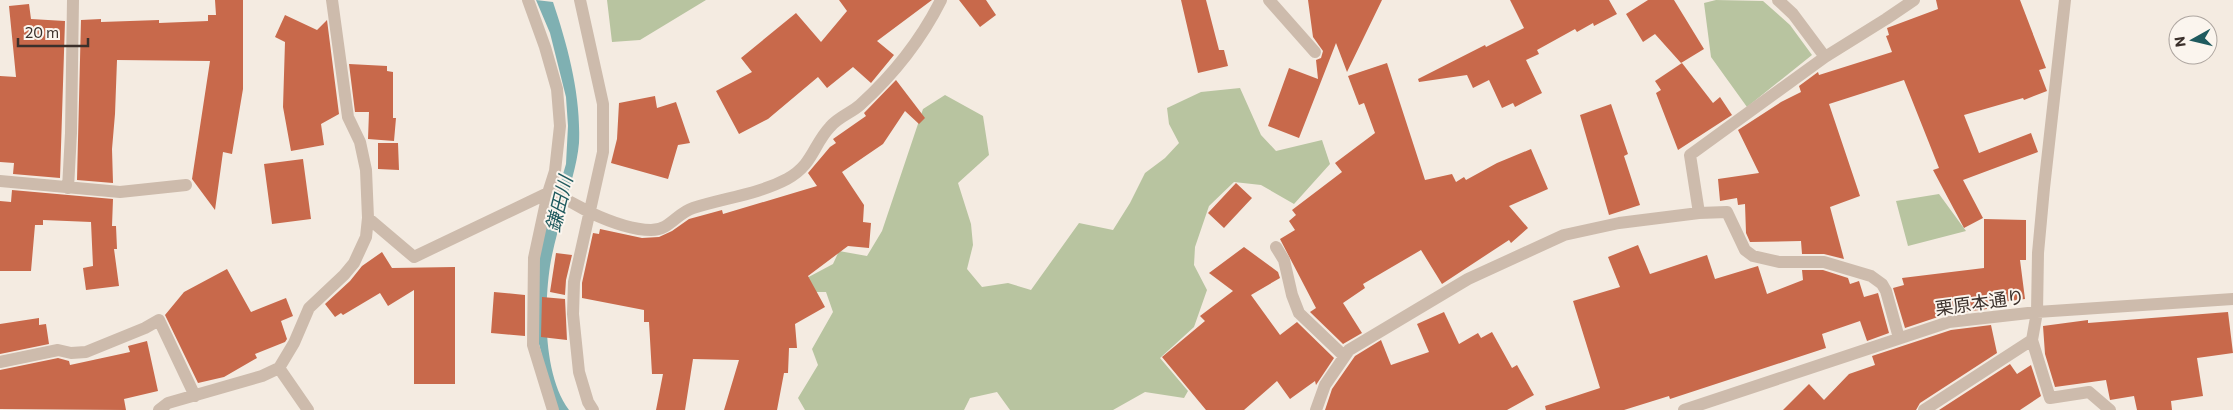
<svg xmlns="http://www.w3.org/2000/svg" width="2233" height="410" font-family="Commissioner,'Noto Sans JP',sans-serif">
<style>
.green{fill:#b8c4a0}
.water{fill:#7fb0b2}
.building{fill:#c8694b}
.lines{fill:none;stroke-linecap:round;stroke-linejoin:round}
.street{stroke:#cdbbac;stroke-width:12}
.labels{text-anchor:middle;stroke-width:4;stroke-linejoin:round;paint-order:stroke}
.street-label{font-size:18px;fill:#3b302b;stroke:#fbf5ee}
.water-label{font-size:19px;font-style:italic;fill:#1f5a5e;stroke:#fbf5ee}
</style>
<rect width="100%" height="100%" fill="#f4ebe1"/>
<path class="green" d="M607,0H706L640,40L612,42Z
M1716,0L1763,1L1790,25L1812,55L1747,107L1711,57L1704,3Z
M1240,88L1261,135L1276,151L1322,140L1330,164L1294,204L1261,185L1234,182L1209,206L1195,247L1194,265L1207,290L1194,327L1160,358L1188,391L1184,398L1145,392L1113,410H1010L997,392L970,398L964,410H805L798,398L818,365L812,349L833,312L826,292H805L803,280L833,264L839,251L867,256L882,231L923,109L945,95L983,116L989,155L958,183L971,224L973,245L967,269L982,287L1008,283L1031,290L1079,223L1113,230L1130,203L1145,173L1165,158L1179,143L1169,124L1167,108L1201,92Z
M1939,194L1966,231L1908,246L1896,201Z"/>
<path class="water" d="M536,0L553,2C568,47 581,95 579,143C577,166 569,188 563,210C559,228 553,247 550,266C544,307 543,375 569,410H555L539,344L535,270L552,200L559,188L566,164L568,126L566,97L550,33Z"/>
<path class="building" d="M215,0H243V89L232,154L223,152L215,210L192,179L210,61L117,60L115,114L112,149L113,183L77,180L81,20L101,19V22L159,20V23L208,21V15H216Z
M839,0H932L877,41L894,55L871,83L853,67L827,88L818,77L768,119L739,134L716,91L752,72L741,58L796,13L821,42L847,11Z
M959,0H986L996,15L980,27Z
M1181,0H1206L1219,50H1224L1228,66L1198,73Z
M1308,0H1382L1347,72L1336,43L1299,138L1268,126L1289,68L1318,79L1316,60L1321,58L1323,51L1313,37Z
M1510,0H1609L1617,14L1594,26L1593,23L1577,32L1575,29L1537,50L1539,54L1526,60L1542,93L1515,107L1513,103L1502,108L1489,80L1473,88L1467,75L1419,82L1418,79L1485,45L1486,47L1524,28Z
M1648,0H1674L1704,49L1681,63L1655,34L1643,42L1626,14Z
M1936,0H2020L2046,68L2039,70L2047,91L2024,100L2023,98L1964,115L1979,153L2031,133L2038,152L1963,180L1983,218L1964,228L1933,170L1939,168L1904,80L1829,104L1860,196L1830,207L1844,259L1824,254H1802L1801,241L1750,242L1746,233L1745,204L1738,205L1737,198L1720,201L1718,179L1759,173L1738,130L1781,102L1801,92L1799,86L1818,72L1819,75L1892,52L1886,36L1889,35L1887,28L1938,9Z
M29,4L31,19L65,21L60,178L13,174L14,163L0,162V76L16,77L9,6Z
M285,15L317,30L327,20L339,114L321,124L324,145L291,151L283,107L285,42L275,37Z
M1387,63L1425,180L1452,174L1456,182L1464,177L1466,180L1497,163L1531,149L1548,189L1509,206L1528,228L1511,243L1509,240L1442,284L1421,250L1363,284L1365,288L1343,303L1362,333L1343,344L1310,312L1316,308L1280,239L1295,230L1289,221L1296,215L1292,210L1342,172L1335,163L1375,133L1364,103L1359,105L1348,76Z
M1682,63L1713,103L1720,97L1732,115L1678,150L1656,93L1661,90L1655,81Z
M349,64L387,66V71L393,72V118H396L394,141L368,139L369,112H355Z
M896,80L925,118L919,124L905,111L883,144L842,172L864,205L863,222L871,223L869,248L848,246L808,276L825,307L795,324L797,348H789L788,373H784L777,410H724L739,360L693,359L685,410H656L663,374H652L649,322H644V310L582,298V283L593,233L599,234L600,229L642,238L659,237L672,231L689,219L722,210L723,214L817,186L808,173L830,147L836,143L833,139L866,116L864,113Z
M655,96L657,108L676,102L690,143L678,145L668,179L611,163L617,139L619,103Z
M1611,104L1628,154L1624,156L1640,205L1609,215L1580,115Z
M378,143H398L399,170L378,169Z
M303,159L311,219L272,224L264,164Z
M1236,183L1252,198L1224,228L1208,213Z
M12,190L113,199L112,226H116L117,249H114L119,286L86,290L83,268L93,266L91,222L43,220V225H35L31,271H0V201L11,202Z
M1984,219L2026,220V260H2020L2025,299L1986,304L1987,309L1947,314L1905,328L1893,288L1904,285L1902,278L1984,268Z
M1638,245L1650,274L1707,255L1715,279L1758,266L1767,294L1803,280L1802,270H1823L1848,278L1850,284L1859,281L1864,297L1878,293L1889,333L1867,341L1860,321L1822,334L1826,348L1670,399L1669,396L1624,410H1546L1545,406L1600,388L1573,301L1620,287L1608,257Z
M1244,247L1278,272L1280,278L1251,295L1280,335L1297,322L1334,358L1316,385L1315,381L1290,399L1277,381L1244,410H1206L1162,357L1205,321L1200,316L1233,291L1209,273Z
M382,252L392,268L455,267V384H414V290L388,306L380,293L343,315L341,313L335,317L325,304L350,281L362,266Z
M556,253L572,255L566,280L565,295L550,292Z
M227,269L251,312L286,298L293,316L281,321L287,339L285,342L255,354L257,358L224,377L198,383L165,315L184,292Z
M494,292L525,295V336L491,333Z
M542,297L565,299L567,340L541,337Z
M1444,312L1459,344L1478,333L1481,338L1492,332L1512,368L1517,365L1534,395L1507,410H1325L1332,389L1355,356L1381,340L1391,365L1429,352L1417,324Z
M2228,312L2233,353L2197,358L2203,396L2171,401L2172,410H2137L2134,396L2110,400L2106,380L2055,387L2045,354L2043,326L2088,320V323Z
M39,318V325L46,324L49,344L0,354V324Z
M1991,325L1997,353L1920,403L1916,410H1783L1809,384L1824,400L1849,374L1875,365L1872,356L1951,330Z
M147,341L158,391L124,399L126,410L0,409V370L58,358L69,361L70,365L130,352L128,346Z
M2010,364L2017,374L2031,365L2041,396L2020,410H1939Z"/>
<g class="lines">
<path class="street" d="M332,0L348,117L360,142L366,170L368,218
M528,0L545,47L557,89L560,126L555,171L548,193L534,258L533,345L553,410
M580,0L603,104V152L574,282L573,314L579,372L588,402L593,410
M1269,0L1315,52
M1778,0L1793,14L1825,57
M2065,0L2044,188L2038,253L2037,312L2032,340L2050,398L2089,392L2110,410
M0,181L120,192L186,185
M68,188L71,133L73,0
M1699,213L1727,212L1745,250L1753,256L1779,262H1824L1871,276L1882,284L1886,291L1899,338
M1276,247L1284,260L1292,295L1299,313L1344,356
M0,362L58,350L71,353L86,352L145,328L159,320L195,396
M159,410L168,403L262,376L279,368
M308,410L279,368L294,343L309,308L344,275L354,263L366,237L368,218L414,257L548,193C562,196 576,205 589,212C606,220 631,230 651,230C670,230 677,213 693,208C724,198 759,194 787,179C813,165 813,145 830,127C838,117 851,113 860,105C893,75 921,40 941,0
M1316,410L1325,385L1349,350L1468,279L1564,235L1619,223L1699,213L1690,155L1825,57L1886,19L1914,0
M1684,410L1949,322L2037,312L2233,299
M1924,410L2032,340"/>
</g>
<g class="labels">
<g class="street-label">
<text transform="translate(1980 303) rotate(-8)" y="6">栗原本通り</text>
</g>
<g class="water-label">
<text transform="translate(559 204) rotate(-76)" y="7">鎌田川</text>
</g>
</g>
<g transform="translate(2193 40) rotate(262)"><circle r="24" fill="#fbf5ee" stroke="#aea6a0"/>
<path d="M0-4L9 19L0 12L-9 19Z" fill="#1f5a5e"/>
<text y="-8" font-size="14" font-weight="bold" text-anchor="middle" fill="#3b302b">N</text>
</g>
<path d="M18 38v8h70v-8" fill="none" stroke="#3b302b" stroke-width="2.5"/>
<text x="25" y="38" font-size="15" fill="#3b302b" stroke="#fbf5ee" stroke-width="4" paint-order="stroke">20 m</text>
</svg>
